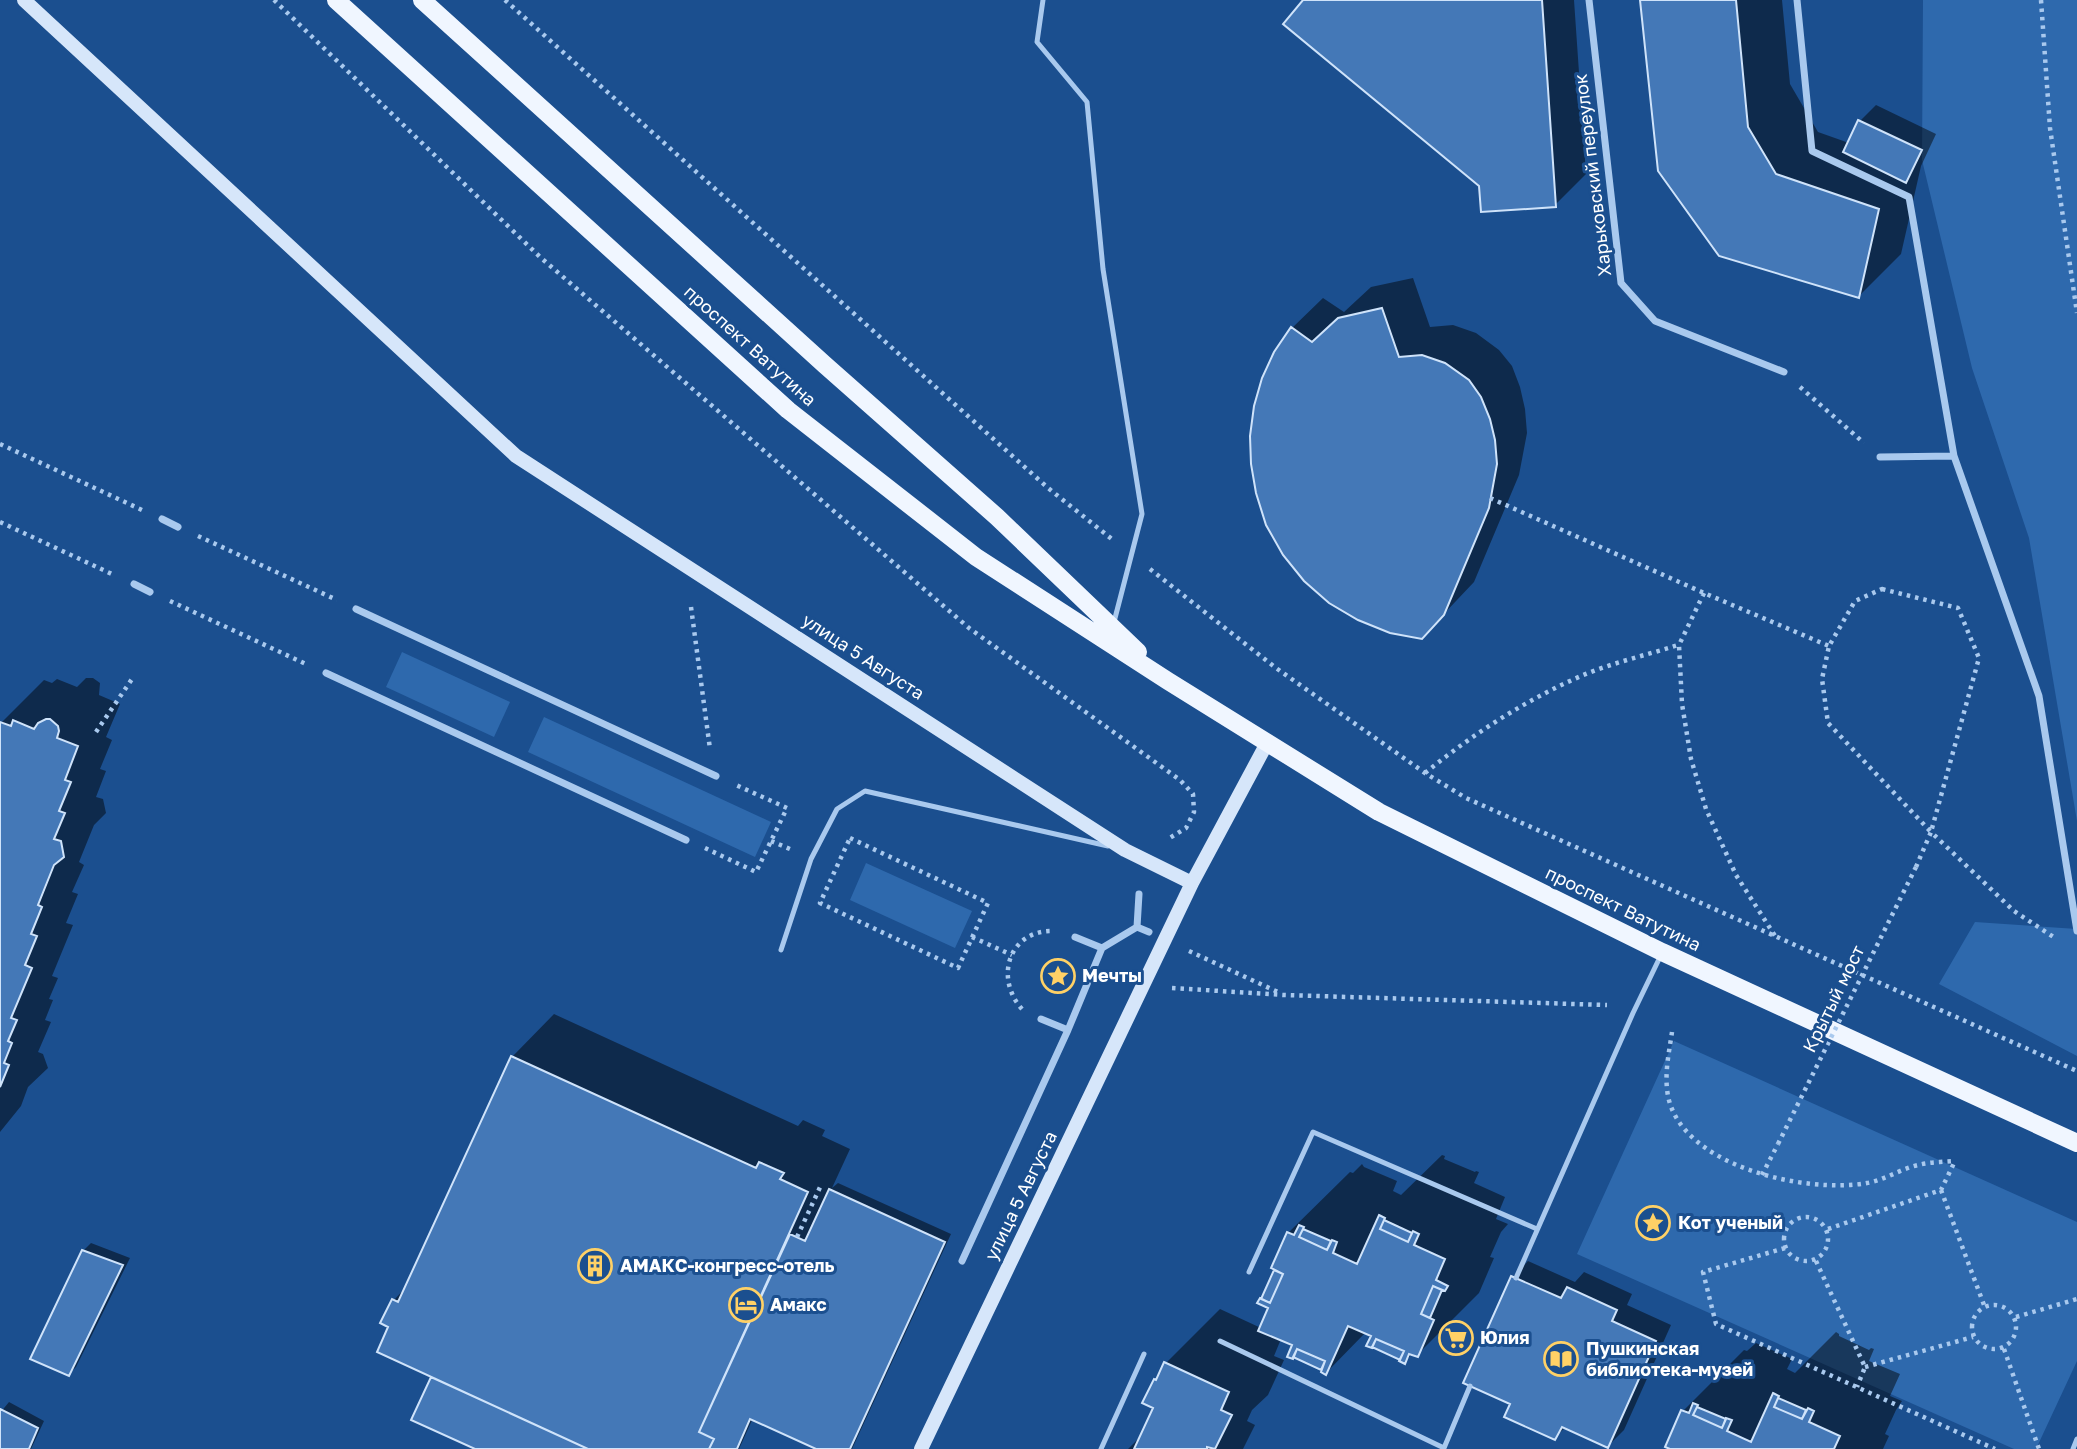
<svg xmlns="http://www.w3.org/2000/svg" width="2077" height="1449" font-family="'Golos Text',sans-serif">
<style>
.green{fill:#2e69ad}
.shadow{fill:#0007}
.building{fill:#4478b7;stroke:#cfe3fa;stroke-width:2}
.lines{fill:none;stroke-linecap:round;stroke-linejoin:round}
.path{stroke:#a9c9ee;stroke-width:4.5;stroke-dasharray:3.5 5;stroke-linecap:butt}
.lane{stroke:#a9c9ee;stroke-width:5}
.street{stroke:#a9c9ee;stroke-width:7}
.secondary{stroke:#d6e6fa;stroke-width:14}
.primary{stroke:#f0f6ff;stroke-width:18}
.path-bridge{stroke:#a9c9ee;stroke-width:4.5;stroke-dasharray:3.5 5;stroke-linecap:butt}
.labels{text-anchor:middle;stroke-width:6;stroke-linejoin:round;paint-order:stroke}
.street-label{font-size:18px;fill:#fff;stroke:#1b4f8f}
.poi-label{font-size:18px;font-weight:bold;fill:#fff;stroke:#1b4f8f;text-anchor:start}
</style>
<rect width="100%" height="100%" fill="#1b4f8f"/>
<path class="green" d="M1923,0H2077V821L2029,538L1972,368L1922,160Z
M402,652L510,702L494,737L386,687Z
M544,717L771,822L755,857L528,752Z
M866,863L972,911L955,948L850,900Z
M1975,922L2077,929V1056L1939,984Z
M1674,1041L2077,1222V1361L2036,1449H2014L1577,1254Z"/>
<path class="shadow" d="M1306,0H1574L1586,174L1555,205L1480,185Z
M1642,0H1782L1790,84L1818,132L1849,143L1860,121L1876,105L1936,134L1921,166L1901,254L1859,296Z
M1413,278L1430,327L1453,325L1476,333L1499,350L1512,366L1520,387L1525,409L1527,433L1519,475L1474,582L1422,637L1292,328L1323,298L1344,312L1371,287Z
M86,678H93L100,683L99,695L120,704L106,737L112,740L100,769L106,771L96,797L103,799L106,813L94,825L79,862L84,865L72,892L78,894L66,923L73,925L52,976L58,978L49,999L53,1000L45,1020L51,1022L38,1052L43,1054L48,1068L28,1087L21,1106L0,1132V728L1,723L44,680L52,683L57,679L77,687Z
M554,1014L798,1126L803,1120L825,1130L822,1136L850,1149L832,1188L838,1183L951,1234L852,1449H821L753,1418L739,1449H479L433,1378L434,1377L391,1326L383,1322L394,1300L407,1286L512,1057Z
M1442,1155L1445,1156L1444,1159L1475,1172L1476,1171L1479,1172L1474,1183L1505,1197L1496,1219L1508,1224L1501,1232L1490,1257L1494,1258L1479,1293L1417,1355L1413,1353L1404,1362L1373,1335L1366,1332L1326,1373L1324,1369L1294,1356V1345L1281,1339L1274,1356L1284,1360L1268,1395L1252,1410L1247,1421L1255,1425L1243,1449H1128L1142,1435L1155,1407V1380L1161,1375L1166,1363L1220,1309L1261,1328L1271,1307L1265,1295L1277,1270L1288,1233L1350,1172L1353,1173L1362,1164L1364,1167L1397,1181L1393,1191L1401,1195Z
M91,1243L130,1258L76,1367L69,1374L83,1251Z
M1528,1261L1575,1282L1584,1272L1632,1294L1627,1305L1671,1325L1624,1430L1608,1446L1566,1427L1555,1437L1513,1403V1277Z
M1836,1332L1839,1334V1336L1869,1350L1871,1348L1874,1349L1869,1361L1900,1374L1890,1396L1902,1401L1896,1410L1885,1434L1889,1436L1883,1449H1671L1683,1411L1744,1350L1747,1351L1756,1343L1788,1357L1792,1359L1787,1369L1795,1373Z
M9,1402L44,1421L31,1449H0V1413Z"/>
<path class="building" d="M1303,0H1542L1556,207L1481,212L1479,186L1283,24Z
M1640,0H1736L1748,127L1776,174L1879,209L1859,298L1719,256L1658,171Z
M1858,120L1922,150L1906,183L1843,152Z
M1382,308L1399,357L1422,355L1445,363L1469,380L1481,397L1490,419L1495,440L1497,464L1489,508L1444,615L1422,639L1390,633L1358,620L1329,603L1304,581L1283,555L1266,525L1256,493L1251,464L1250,436L1254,406L1262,378L1274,352L1291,327L1312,342L1338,318Z
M46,719H50L58,726L59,731L57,738L78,746L65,780L71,782L59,811L65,813L54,839L61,841L64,857L54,865L38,905L42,907L31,934L37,936L25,965L32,968L11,1018L17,1020L8,1041L12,1043L4,1063L9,1065L0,1087V722L11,726L13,720L34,729L38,723Z
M511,1056L756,1168L759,1162L784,1173L780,1179L808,1192L699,1432L714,1439L709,1449H588L377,1352L388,1327L380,1323L392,1299L398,1302Z
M829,1189L945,1242L850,1449H816L750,1419L737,1449H709L714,1439L699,1432L790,1234L805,1241Z
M1379,1215L1385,1218L1380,1229L1408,1242L1413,1231L1419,1234L1414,1245L1445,1259L1436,1280L1448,1286L1445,1291L1433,1286L1421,1314L1434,1320L1418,1357L1409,1354L1405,1364L1399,1361L1404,1351L1376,1339L1372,1348L1366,1346L1371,1336L1348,1326L1326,1375L1321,1372L1325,1361L1297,1349L1293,1359L1287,1357L1292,1345L1258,1331L1268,1308L1257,1303L1260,1298L1270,1303L1283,1274L1271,1268L1287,1232L1294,1235L1299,1225L1304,1227L1299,1237L1327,1250L1332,1240L1337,1242L1333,1253L1357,1264Z
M1384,1220L1412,1233L1408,1242L1380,1229Z
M1303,1229L1331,1241L1327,1250L1299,1237Z
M82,1250L123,1265L69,1376L30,1359Z
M1274,1270L1283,1274L1270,1303L1261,1299Z
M1511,1276L1561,1298L1567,1287L1617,1310L1612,1321L1656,1341L1608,1448L1562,1427L1555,1440L1504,1417L1510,1404L1463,1383Z
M1433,1286L1442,1290L1430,1318L1421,1314Z
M1376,1339L1404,1351L1400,1360L1372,1347Z
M1297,1349L1325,1361L1321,1370L1293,1357Z
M1164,1362L1229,1392L1221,1410L1232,1415L1215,1449L1207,1447V1449H1134L1153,1408L1142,1403L1154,1379L1156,1380Z
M431,1377L588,1449H475L411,1420Z
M1773,1393L1779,1396L1774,1407L1802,1419L1808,1408L1814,1411L1809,1422L1840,1436L1834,1449H1670L1665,1447L1681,1410L1689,1413L1693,1403L1698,1405L1693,1415L1722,1428L1726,1418L1732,1420L1727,1431L1751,1442Z
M1778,1398L1806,1410L1802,1419L1774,1407Z
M1697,1407L1726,1419L1722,1428L1693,1415Z
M0,1409L38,1428L29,1449H0Z"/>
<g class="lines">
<path class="path" d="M274,0L540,257L969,628L1180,780L1193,794L1194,812L1186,828L1168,839
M505,0L1048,488L1113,540
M2041,0L2050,128L2077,313
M1800,387L1864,443
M0,444L142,510
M1490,498L1704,593L1829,646
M0,522L114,575
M198,536L337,600
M1150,569L1276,668L1425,773L1466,798L2077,1071
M1882,589L1958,608L1979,658L1931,832L1828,723L1822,679L1829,646L1855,601Z
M1704,593L1679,645L1682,704L1691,759L1706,809L1736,875L1777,939
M170,601L308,665
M691,607L710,749
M96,732L132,679
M1425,773C1473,734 1524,701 1581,676C1611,663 1647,655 1678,645
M850,838L988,903L958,968L820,903Z
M771,841L790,849
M705,848L756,872L787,808L736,785
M1916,867L1931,832L2014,911L2055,938
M972,937L1012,955
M1189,951L1280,993
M1172,988L1284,995L1607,1005
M1022,1009C994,978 1009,930 1053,931
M1672,1032C1669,1053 1664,1074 1668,1096C1682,1167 1807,1194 1867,1183C1885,1180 1900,1169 1918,1165C1929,1162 1943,1162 1955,1161
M1762,1175L1778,1144
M1941,1190L1984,1305
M1784 1239a22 22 0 1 1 44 0a22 22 0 1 1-44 0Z
M1828,1229L1941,1190L1955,1161
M797,1237L822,1183
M1785,1248L1703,1272L1716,1324L1995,1449
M1816,1261L1865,1367L1857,1387
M1972 1327a22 22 0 1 1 44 0a22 22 0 1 1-44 0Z
M2016,1317L2077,1299
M2004,1349L2039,1449
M1865,1367L1973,1337"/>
<path class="lane" d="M1043,0L1037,42L1087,102L1103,269L1142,514L1114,622
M781,950L811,859L837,809L865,791L1108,846
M1249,1272L1313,1132L1537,1229
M1516,1278L1633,1013L1661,955
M1220,1341L1444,1448L1470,1386
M1101,1449L1144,1354
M2073,1449L2077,1439"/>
<path class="street" d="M1589,0L1621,283L1655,321L1784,372
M1797,0L1812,151L1909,197L1954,456
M1880,457L1954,456L2039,696L2077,931
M162,519L178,527
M134,584L150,592
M356,609L716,776
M326,673L686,840
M1137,927L1149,932
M1075,937L1102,948
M1041,1019L1068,1030
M962,1261L1068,1030L1102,948L1137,927L1139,894"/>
<path class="secondary" d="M24,0L516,456L1125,850L1192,883
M921,1449L1192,883L1267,743"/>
<path class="primary" d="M336,0L788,410L976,557L1168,681L1379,812L1662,952L2077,1143
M422,0L825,365L997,517L1138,652"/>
<path class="path-bridge" d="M1778,1144L1916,867"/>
</g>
<defs>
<g id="sight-ring" transform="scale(1.75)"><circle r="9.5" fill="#1b4f8f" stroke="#ffd166" stroke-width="1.5"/><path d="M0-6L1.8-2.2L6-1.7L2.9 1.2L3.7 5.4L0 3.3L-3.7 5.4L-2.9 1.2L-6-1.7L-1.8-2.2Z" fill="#ffd166"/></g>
<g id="building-ring" transform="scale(1.75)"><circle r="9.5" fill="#1b4f8f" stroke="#ffd166" stroke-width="1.5"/><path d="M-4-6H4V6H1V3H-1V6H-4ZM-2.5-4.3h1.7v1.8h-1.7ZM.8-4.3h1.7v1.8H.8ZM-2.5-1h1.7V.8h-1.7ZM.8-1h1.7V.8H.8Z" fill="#ffd166"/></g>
<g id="hotel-ring" transform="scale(1.75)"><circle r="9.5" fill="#1b4f8f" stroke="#ffd166" stroke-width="1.5"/><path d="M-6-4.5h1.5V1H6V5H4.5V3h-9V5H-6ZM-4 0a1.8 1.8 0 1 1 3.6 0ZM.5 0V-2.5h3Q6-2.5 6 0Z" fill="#ffd166"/></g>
<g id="supermarket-ring" transform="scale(1.75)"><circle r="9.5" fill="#1b4f8f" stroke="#ffd166" stroke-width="1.5"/><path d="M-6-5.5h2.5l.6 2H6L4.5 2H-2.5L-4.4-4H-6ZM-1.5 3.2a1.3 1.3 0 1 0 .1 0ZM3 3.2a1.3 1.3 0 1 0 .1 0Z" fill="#ffd166"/></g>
<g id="library-ring" transform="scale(1.75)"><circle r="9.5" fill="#1b4f8f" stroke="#ffd166" stroke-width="1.5"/><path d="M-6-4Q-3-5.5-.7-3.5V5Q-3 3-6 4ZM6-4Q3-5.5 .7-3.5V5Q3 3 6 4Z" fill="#ffd166"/></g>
</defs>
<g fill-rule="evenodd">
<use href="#sight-ring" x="1058" y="976"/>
<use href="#sight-ring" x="1653" y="1223"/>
<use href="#building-ring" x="595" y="1266"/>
<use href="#hotel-ring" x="746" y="1305"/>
<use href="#supermarket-ring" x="1456" y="1338"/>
<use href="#library-ring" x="1561" y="1359"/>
</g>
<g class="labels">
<g class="street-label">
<text transform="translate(1593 175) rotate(-97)" y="6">Харьковский переулок</text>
<text transform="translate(750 346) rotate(42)" y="6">проспект Ватутина</text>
<text transform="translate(863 657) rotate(33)" y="6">улица 5 Августа</text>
<text transform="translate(1623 909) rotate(26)" y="6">проспект Ватутина</text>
<text transform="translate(1834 999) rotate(-64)" y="6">Крытый мост</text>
<text transform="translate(1021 1196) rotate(-64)" y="6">улица 5 Августа</text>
</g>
<g class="poi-label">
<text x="1082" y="982">Мечты</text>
<text x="1678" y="1229">Кот ученый</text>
<text x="620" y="1272">АМАКС-конгресс-отель</text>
<text x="770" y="1311">Амакс</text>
<text x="1480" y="1344">Юлия</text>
<text x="1586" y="1355">Пушкинская<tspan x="1586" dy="21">библиотека-музей</tspan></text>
</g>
</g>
</svg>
